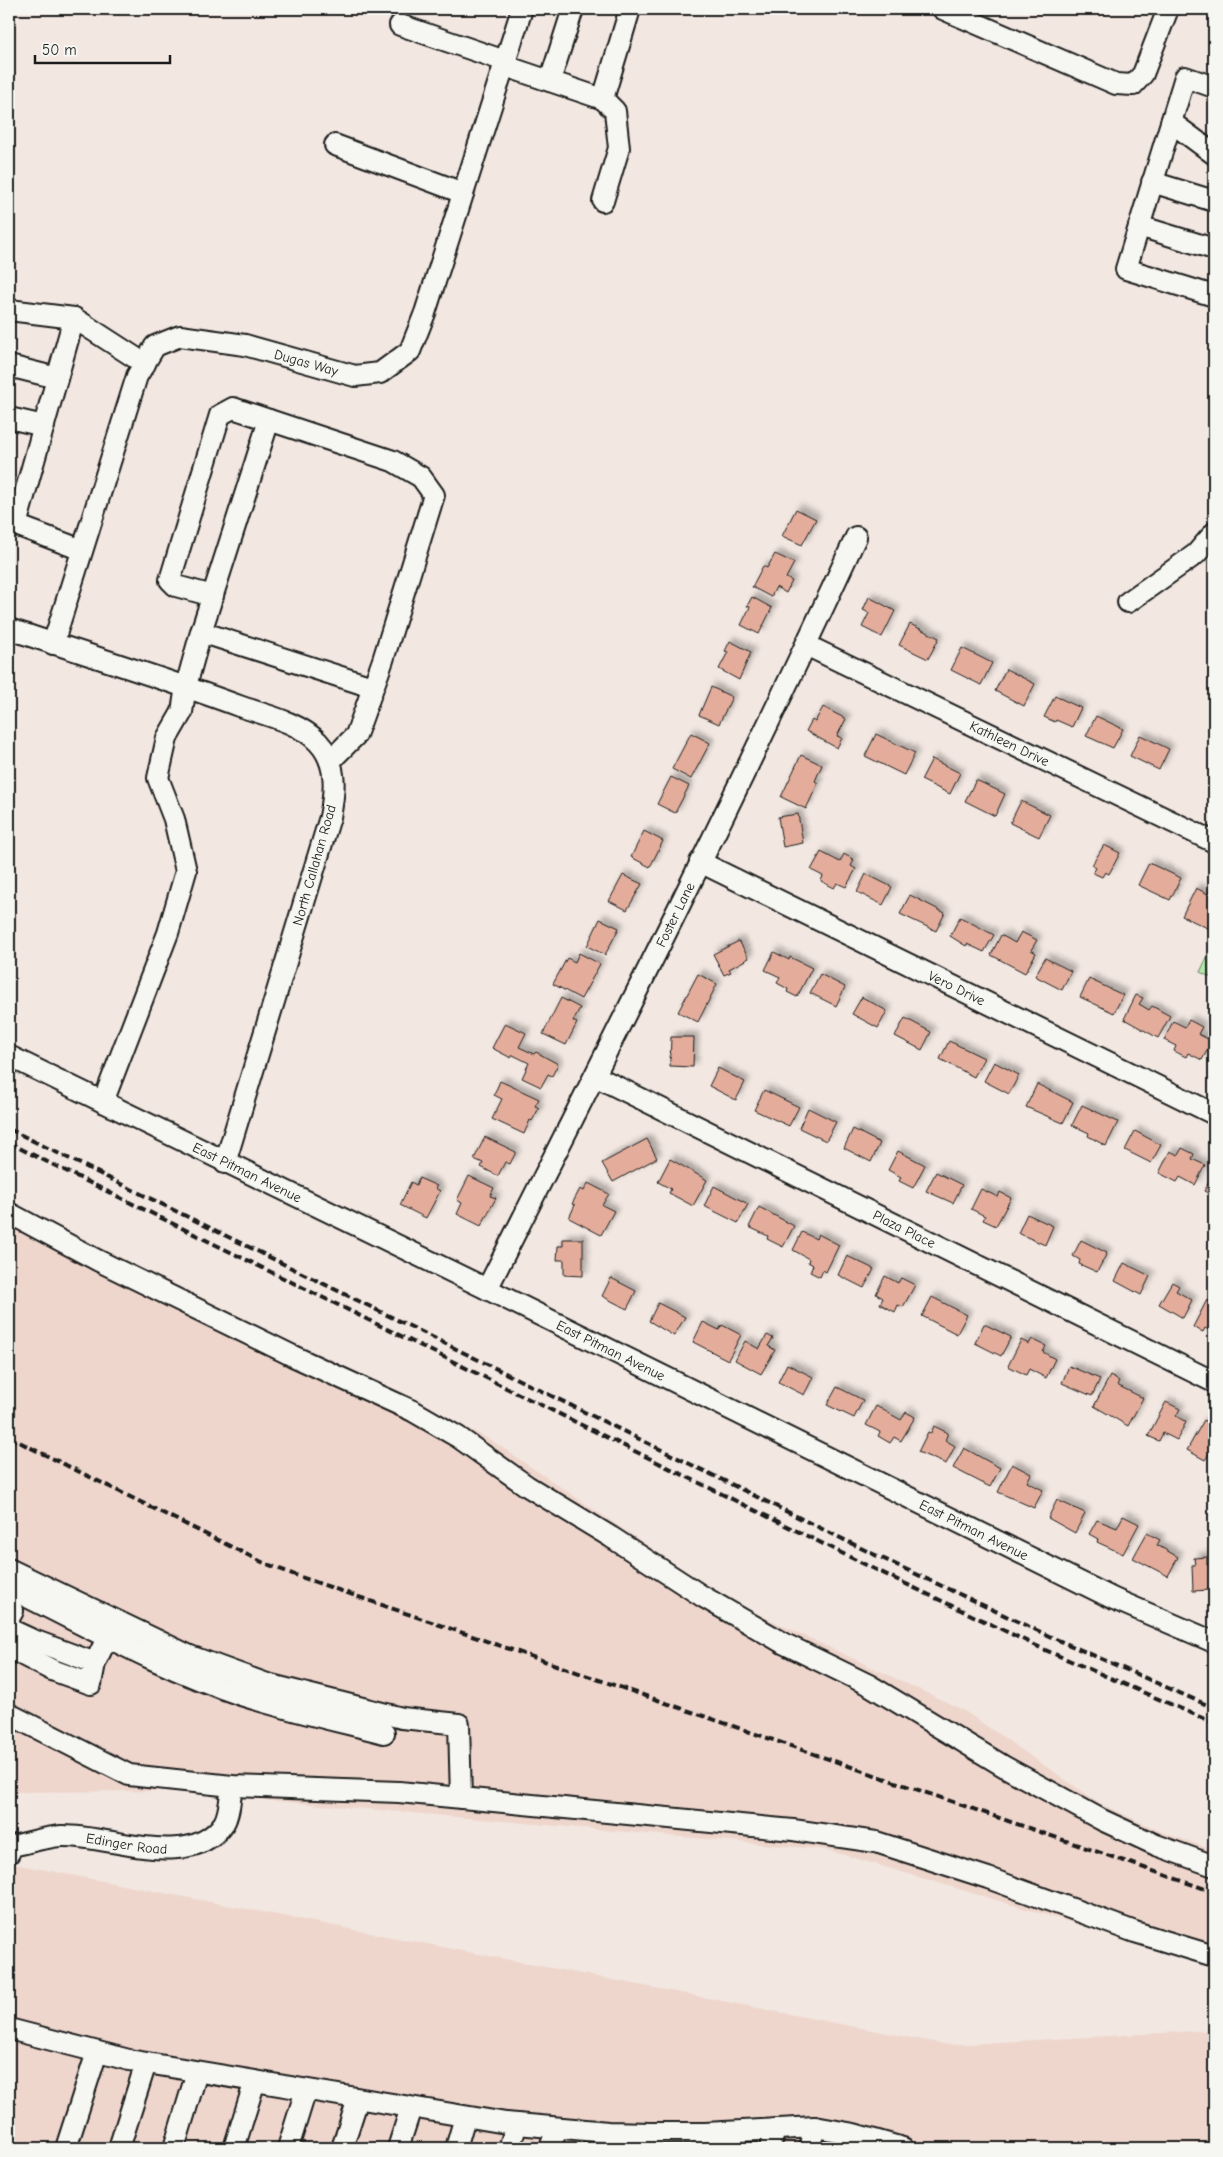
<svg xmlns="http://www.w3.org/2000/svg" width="1223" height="2157" font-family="'Comic Neue',sans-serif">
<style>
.built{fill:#eed6cc}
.green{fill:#b4e9ab;stroke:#688264}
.building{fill:#e4ad9b;stroke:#1c1c1c;filter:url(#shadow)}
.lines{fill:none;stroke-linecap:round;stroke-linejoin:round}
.minor-casing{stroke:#1c1c1c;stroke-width:24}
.minor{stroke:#f6f6f2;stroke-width:20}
.rail{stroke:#1c1c1c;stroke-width:4;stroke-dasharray:8 4;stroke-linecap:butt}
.labels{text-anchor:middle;stroke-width:4.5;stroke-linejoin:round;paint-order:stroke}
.street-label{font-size:14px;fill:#1c1c1c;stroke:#f6f6f2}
</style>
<defs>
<filter id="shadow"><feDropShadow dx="4.5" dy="-4.5" stdDeviation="2.5" flood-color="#0004"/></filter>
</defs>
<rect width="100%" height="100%" fill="#f2e7e1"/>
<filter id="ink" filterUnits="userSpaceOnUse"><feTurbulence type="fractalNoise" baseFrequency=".02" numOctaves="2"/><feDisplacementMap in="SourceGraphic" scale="10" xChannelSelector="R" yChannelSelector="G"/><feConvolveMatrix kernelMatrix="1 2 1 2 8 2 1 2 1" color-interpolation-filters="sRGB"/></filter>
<g filter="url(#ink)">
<path class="built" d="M9,1203L491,1440L728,1600L963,1710L1101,1804L1164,1833L1214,1850V1965L828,1850L165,1791L9,1792Z
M9,1863L949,2045L1214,2030V2148H9Z"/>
<path class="green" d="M1214,943V979L1200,972Z"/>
<path class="building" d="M796,509L816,519L802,545L782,536Z
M775,554L794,563L786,578L792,581L786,593L776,587L771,597L752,587L763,566L767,568Z
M752,597L772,608L759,634L741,625L750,607L747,606Z
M869,597L895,611L882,637L862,627L869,613L863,610Z
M910,624L939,638L928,659L899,645Z
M730,641L751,652L739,680L719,669L728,652L725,651Z
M962,648L992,663L981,685L951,670Z
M1006,669L1035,684L1024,706L995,691Z
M711,687L732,697L719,724L699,715Z
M1055,696L1081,708L1072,727L1056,720L1055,722L1044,717Z
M823,707L846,719L837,736L842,738L837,748L806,731L812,720L815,722Z
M1096,716L1123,729L1113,748L1086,736Z
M691,733L710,743L691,779L672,769Z
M876,734L915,753L904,775L865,756Z
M1140,735L1169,749L1159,770L1130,756Z
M801,755L822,765L815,781L818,783L806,809L781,797Z
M932,759L960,773L950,794L921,780Z
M671,777L689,786L675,813L657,804Z
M976,780L1005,794L995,816L965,801Z
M1021,801L1050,815L1039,837L1010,823Z
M798,814L803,843L783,847L778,817Z
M644,831L663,841L650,867L631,857Z
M1104,845L1120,853L1109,874L1105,872L1102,877L1093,873L1096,868L1092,865Z
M821,852L840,862L844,854L854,860L851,866L856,869L846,887L837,883L834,888L821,881L823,876L811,870Z
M1149,863L1181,878L1170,900L1138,885Z
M866,874L892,887L883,905L857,892Z
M623,875L642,884L627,910L609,901Z
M1196,888L1214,897V931L1182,916Z
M910,895L945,913L936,931L900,914Z
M960,917L994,935L984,952L967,944L966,946L950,936Z
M600,919L619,928L605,955L587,946Z
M1021,932L1037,940L1031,950L1036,953L1025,973L991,955L1001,935L1015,943Z
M739,941L749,958L729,969L731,972L724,975L713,954Z
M774,952L789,960L790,957L812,968L797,997L787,992L788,989L777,983L780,977L765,970Z
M579,953L600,964L581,999L553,984L567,958L575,962Z
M1045,958L1071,971L1062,990L1035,976Z
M698,974L717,984L698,1022L678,1012Z
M820,974L845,987L836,1006L810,993Z
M1089,979L1123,995L1114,1013L1080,997Z
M1136,995L1143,998L1139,1004L1149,1010L1152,1006L1170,1016L1158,1038L1124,1019Z
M862,997L887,1011L878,1028L852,1014Z
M561,998L580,1008L573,1021L577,1023L566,1045L543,1034Z
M905,1018L931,1032L922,1050L895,1036Z
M1189,1020L1202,1027L1198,1034L1212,1041L1202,1060L1188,1053L1186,1057L1174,1051L1176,1046L1164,1040L1173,1021L1185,1027Z
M505,1023L526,1033L519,1047L534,1054L536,1052L558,1064L552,1076L548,1074L541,1087L522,1078L529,1063L513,1055L511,1058L492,1048Z
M671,1037H694L693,1067L670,1066Z
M949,1041L984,1058L974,1077L940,1059Z
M994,1062L1019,1075L1009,1094L984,1081Z
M718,1068L745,1082L736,1100L709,1086Z
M500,1081L539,1099L535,1106L539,1108L532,1121L530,1120L524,1134L492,1119L502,1099L494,1095Z
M1037,1084L1073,1102L1063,1123L1026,1107Z
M764,1090L799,1107L789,1126L754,1110Z
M1082,1105L1118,1122L1106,1146L1088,1136L1089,1133L1072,1125Z
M808,1108L836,1122L826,1141L799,1128Z
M853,1129L880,1143L871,1162L844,1148Z
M1135,1131L1161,1145L1151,1163L1125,1150Z
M485,1137L516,1152L510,1164L505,1162L498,1176L481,1167L483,1163L474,1159Z
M647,1139L657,1158L613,1182L602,1163Z
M1182,1148L1194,1154L1192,1159L1205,1165L1195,1185L1180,1177L1177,1182L1159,1173L1170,1151L1178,1155Z
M898,1151L925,1165L913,1188L899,1181L901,1177L888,1170Z
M670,1159L707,1180L693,1206L669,1193L671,1189L658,1182Z
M936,1172L962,1185L953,1203L926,1191Z
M1214,1173V1196L1204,1191Z
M469,1176L494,1188L490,1196L496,1198L481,1226L457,1214L462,1203L457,1200Z
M419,1178L437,1186L435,1188L440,1191L426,1218L400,1205L411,1182L416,1185Z
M588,1183L609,1194L602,1205L614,1211L601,1235L569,1218L575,1205L572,1204L580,1189L584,1191Z
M714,1186L748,1204L738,1223L704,1206Z
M981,1189L998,1197L1000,1192L1011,1198L996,1226L983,1220L985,1216L971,1209Z
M759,1207L794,1226L783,1247L767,1239L768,1236L749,1227Z
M1027,1214L1053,1226L1045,1245L1018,1233Z
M802,1232L816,1239L818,1234L839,1245L826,1272L823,1270L820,1277L810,1272L813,1265L808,1262L809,1259L793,1250Z
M563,1239H583V1276L564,1275V1260H557L558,1246H563Z
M1081,1240L1107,1253L1097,1272L1079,1264L1080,1260L1073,1256Z
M847,1256L874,1269L864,1288L838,1275Z
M1124,1263L1150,1276L1141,1295L1115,1281Z
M885,1276L898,1283L901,1278L915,1285L903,1307L898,1305L895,1312L880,1304L883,1298L876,1294Z
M611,1278L636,1291L627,1309L602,1296Z
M1172,1282L1179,1286L1176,1291L1192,1300L1183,1318L1159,1304Z
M932,1297L967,1315L957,1334L922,1316Z
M1207,1300L1214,1304V1332L1205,1328L1203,1332L1193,1327Z
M658,1303L685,1317L674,1336L649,1321Z
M703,1322L719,1330L722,1325L741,1335L728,1360L693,1342Z
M984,1324L1011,1337L1001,1356L975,1343Z
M767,1335L773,1338L768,1346L775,1350L761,1374L735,1360L745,1341L759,1349Z
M1032,1339L1046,1346L1043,1352L1055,1359L1046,1378L1029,1369L1026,1375L1008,1366L1021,1340L1029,1344Z
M787,1364L813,1377L804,1395L778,1382Z
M1069,1366L1100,1379L1092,1396L1062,1383Z
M1110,1376L1119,1381L1117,1385L1143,1398L1128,1426L1094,1406Z
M837,1387L863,1400L854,1418L827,1405Z
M1166,1402L1180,1409L1176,1416L1186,1422L1177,1440L1163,1433L1159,1441L1148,1436Z
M876,1406L901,1420L906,1412L915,1417L901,1441L894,1437L890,1443L878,1436L880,1432L866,1425Z
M1204,1420L1214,1426V1457L1209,1454L1205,1460L1187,1450Z
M934,1426L948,1433L945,1440L955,1446L946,1464L918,1452L928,1432L931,1433Z
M964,1448L1000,1468L990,1487L953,1468Z
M1012,1464L1031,1474L1027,1482L1043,1490L1034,1508L998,1492Z
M1057,1500L1085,1513L1075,1533L1048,1518Z
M1123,1516L1139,1524L1123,1554L1097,1542L1098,1539L1089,1534L1097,1520L1117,1528Z
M1147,1533L1160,1540L1157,1545L1178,1557L1168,1576L1133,1558Z
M1207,1557V1565H1214V1586H1209V1590L1193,1591L1192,1565H1195L1194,1558Z"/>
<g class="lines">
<g class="minor-casing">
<g id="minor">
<path d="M943,9L1116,84L1133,85L1143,74L1168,9"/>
<path d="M400,25L505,61L514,69L603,99L630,9"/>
<path d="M550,81L573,9"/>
<path d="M1214,87L1185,77L1126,269L1214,296"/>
<path d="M603,99L615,111L619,148L603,201"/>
<path d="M1171,122L1214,154"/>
<path d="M335,145L463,193"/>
<path d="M1152,182L1214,201"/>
<path d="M1139,226L1214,249"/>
<path d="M9,310L74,318L145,364"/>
<path d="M74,318L16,525L82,550"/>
<path d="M9,366L57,378"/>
<path d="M9,418L44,426"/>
<path d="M213,596L176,586L170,580L220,415L233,408L269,420"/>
<path d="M1128,602L1196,554L1214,533"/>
<path d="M9,629C86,654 163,678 239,706C265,715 299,722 318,742C338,763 335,791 330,817L225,1163"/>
<path d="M201,632L372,687"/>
<path id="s1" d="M53,644L137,376L155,346L180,336L245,345L355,376L380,373L410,351L425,313L522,9"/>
<path id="s2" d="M806,645L1214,842"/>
<path id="s3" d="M700,862L1214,1114"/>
<path id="s4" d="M9,1056L487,1289L1114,1599L1214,1642"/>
<path id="s5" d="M595,1076L1214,1382"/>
<path d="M103,1102L168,933L186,871L174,819L158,778L167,738L182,712L186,686L201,632L269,420L393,461L421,477L434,495L383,660L356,735L330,761"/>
<path d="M9,1213L97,1260L293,1356L413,1411L458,1437L527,1486L611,1537L702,1596L785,1644L869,1685L1005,1767L1102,1820L1156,1845L1214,1866"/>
<path id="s6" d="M487,1289C613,1040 739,791 856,537"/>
<path d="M9,1569L190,1656L267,1684L402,1718L459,1724L461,1798"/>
<path d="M9,1588C85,1625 160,1668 241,1695C288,1710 337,1721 384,1733"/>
<path d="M9,1609L13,1611L9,1618"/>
<path d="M9,1629L33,1640L95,1663"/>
<path d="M9,1648L52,1670L91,1684L95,1663L107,1638"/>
<path d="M9,1714L129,1775L232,1786L399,1792L793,1830L876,1842L988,1878L1135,1932L1214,1956"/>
<path id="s7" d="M9,1853L12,1846C28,1843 45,1837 61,1836C109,1834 190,1873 224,1823C230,1813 230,1797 232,1786"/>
<path d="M9,2029L129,2060L506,2123L608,2132L651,2133H705L815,2127L854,2134L903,2148"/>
<path d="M66,2148L97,2052"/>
<path d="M119,2148L146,2063"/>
<path d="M174,2148L197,2072"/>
<path d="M234,2148L255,2081"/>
<path d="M288,2148L306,2090"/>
<path d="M342,2148L358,2099"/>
<path d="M398,2148L411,2108"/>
<path d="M456,2148L465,2117"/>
<path d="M509,2148L517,2124"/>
<path d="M550,2148L557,2128"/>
<path d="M770,2148L775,2129"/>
<path d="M809,2148L815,2127"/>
</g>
</g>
<use href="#minor" class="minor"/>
<path class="rail" d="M9,1129L871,1553L1049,1636L1214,1708
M9,1143L864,1564L1043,1649L1214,1723
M9,1437L262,1562L295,1575L1214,1892"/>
</g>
</g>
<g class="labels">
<g class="street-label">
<text dy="5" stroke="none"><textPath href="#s1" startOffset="472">Dugas Way</textPath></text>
<text dy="5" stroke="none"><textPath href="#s2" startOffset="226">Kathleen Drive</textPath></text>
<text transform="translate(314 865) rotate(-74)" y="5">North Callahan Road</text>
<text dy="5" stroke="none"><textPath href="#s6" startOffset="419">Foster Lane</textPath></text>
<text dy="5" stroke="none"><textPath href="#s3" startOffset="286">Vero Drive</textPath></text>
<text dy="5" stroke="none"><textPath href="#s4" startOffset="265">East Pitman Avenue</textPath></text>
<text dy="5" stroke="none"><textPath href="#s5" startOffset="345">Plaza Place</textPath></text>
<text dy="5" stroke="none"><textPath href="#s4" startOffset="670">East Pitman Avenue</textPath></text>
<text dy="5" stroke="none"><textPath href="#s4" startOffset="1075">East Pitman Avenue</textPath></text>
<text dy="5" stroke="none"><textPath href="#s7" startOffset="124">Edinger Road</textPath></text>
</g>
</g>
<rect width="1223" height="2157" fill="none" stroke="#f6f6f2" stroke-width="30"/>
<rect x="15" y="15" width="1193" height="2127" fill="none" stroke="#1c1c1c" stroke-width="2" filter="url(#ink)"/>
<path d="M35 55v8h135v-8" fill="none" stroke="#1c1c1c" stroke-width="2.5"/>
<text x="42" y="55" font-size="15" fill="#1c1c1c" stroke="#f6f6f2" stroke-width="4" paint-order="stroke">50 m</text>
</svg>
